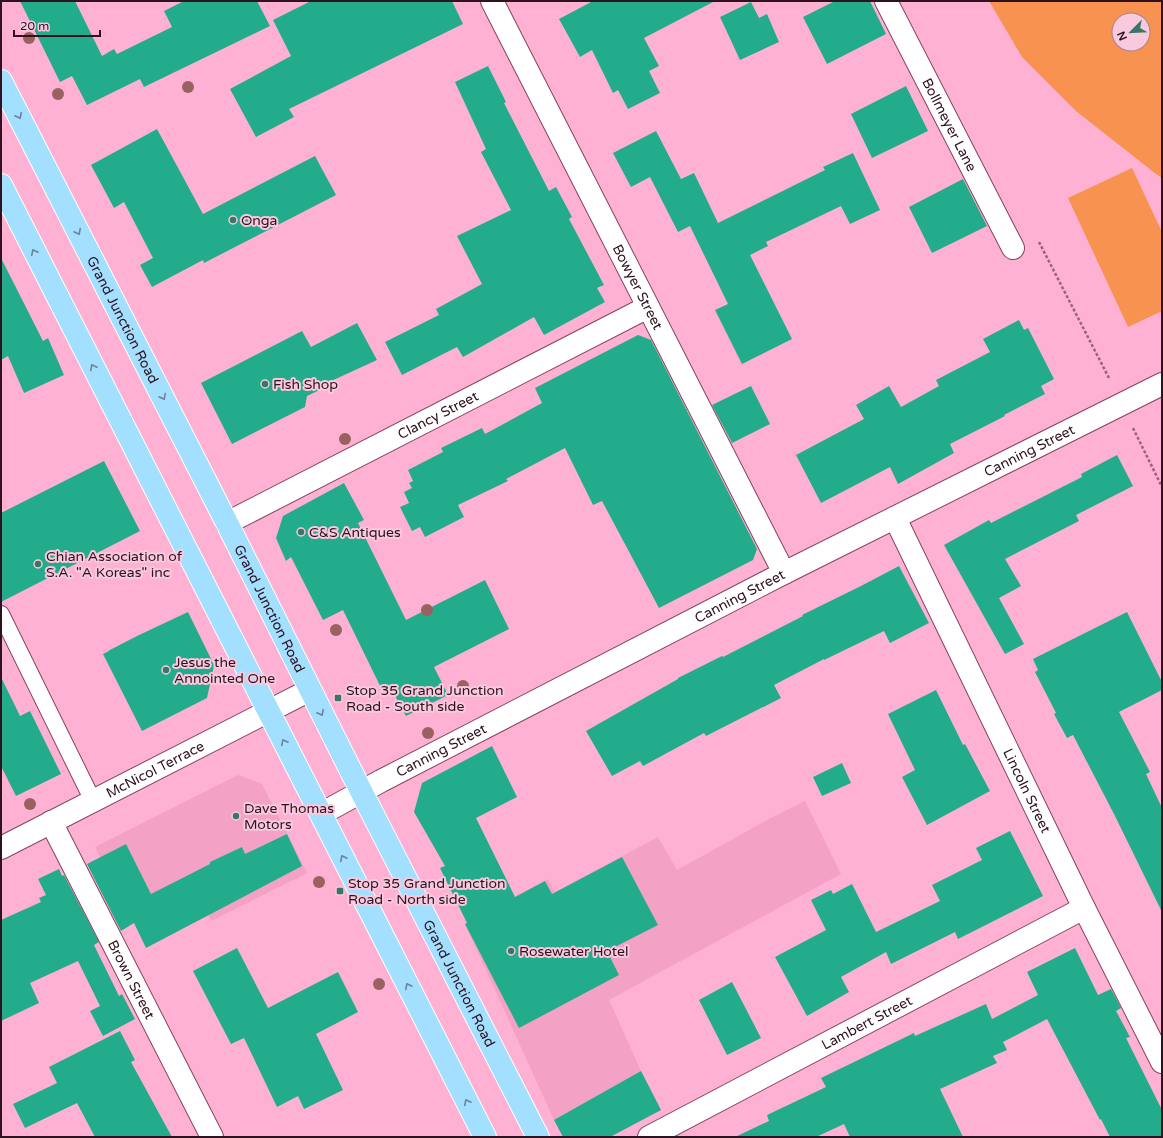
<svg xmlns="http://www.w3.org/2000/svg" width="1163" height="1138" font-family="'Varela Round',sans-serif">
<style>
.built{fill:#f4a1c6}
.green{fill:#f79250;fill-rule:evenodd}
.building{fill:#23ac8b}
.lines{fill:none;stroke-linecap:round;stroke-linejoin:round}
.lane-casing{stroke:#854363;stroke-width:18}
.street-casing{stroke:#854363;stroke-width:24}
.highway-casing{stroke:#fff;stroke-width:24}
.path{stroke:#99647c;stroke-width:2.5;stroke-dasharray:3 2;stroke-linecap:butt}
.lane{stroke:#fff;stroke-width:16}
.street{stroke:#fff;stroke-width:22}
.highway{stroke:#a3dfff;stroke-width:22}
.tree{fill:#9a6161}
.oneway{stroke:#6e839b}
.poi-dot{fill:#387765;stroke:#f9c9dd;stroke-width:1.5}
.labels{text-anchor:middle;stroke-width:4;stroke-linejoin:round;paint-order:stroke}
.street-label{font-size:14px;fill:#2e1220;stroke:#f9c9dd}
.poi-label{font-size:14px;fill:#2e1220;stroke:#f9c9dd;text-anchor:start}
</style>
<rect width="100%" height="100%" fill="#feb1d3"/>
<path class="built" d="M238,775L262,784L307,873L211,921L189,875L126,907L95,847Z
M805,801L841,874L609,1000L641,1071L661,1110L610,1137H563L554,1120L465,924L548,879L555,892L658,837L677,870L769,819Z"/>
<path class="green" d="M989,1H1162V178L1156,174L1076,111L1022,57ZM1119,20H1143V44H1119Z
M1132,168L1162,232V311L1128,327L1068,198Z"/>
<path class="building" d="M20,1H75L102,56L114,49L117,54L172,27L164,11L184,1H257L270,26L144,87L140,79L87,105L72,76L60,82Z
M311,1H452L463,24L289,109L294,117L256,137L230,89L291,56L273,20Z
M593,1H715L644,38L659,66L649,71L660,93L628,109L618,90L613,93L592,50L580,57L559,19Z
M835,1H870L886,34L827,64L803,17Z
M751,2L759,18L767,14L779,42L740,60L720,17Z
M488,66L506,102L504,103L549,191L556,187L572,217L569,219L604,285L597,288L605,302L544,335L534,317L463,357L457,347L402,375L385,342L439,315L436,309L482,284L457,236L511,210L481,152L486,149L455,82Z
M906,86L928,131L872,158L851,114Z
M157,129L203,214L315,156L336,195L204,263L203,260L152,287L140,265L153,258L124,202L114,208L91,165Z
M656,131L681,179L694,173L718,223L825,170L823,167L853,153L880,210L850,224L841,206L766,242L768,246L750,255L792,339L742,364L715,310L728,304L690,226L678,232L650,177L631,187L613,153Z
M963,179L987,226L932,253L909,207Z
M1,258L43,341L48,338L64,375L24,393L8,356L1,360Z
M1019,320L1024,330L1028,328L1054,379L1041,386L1045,394L1004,415L1005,416L950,444L954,453L898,484L890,467L821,503L796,455L864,419L856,405L889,386L901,407L939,386L936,380L990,352L983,339Z
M357,323L377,360L329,382L330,385L307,396L305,407L232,444L201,383L302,331L311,347Z
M638,335L651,340L757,549L753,560L659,608L602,501L593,505L565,448L506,479L508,481L458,505L464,517L425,537L420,527L412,531L400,507L409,503L404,492L412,488L409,483L413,481L408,470L443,452L441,448L482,428L485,434L542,403L535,388Z
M751,386L770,424L732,443L712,405Z
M1117,455L1133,486L1076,515L1079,521L1005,559L1021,586L999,598L1024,644L1005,654L944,545L989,520L991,523L1082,477L1081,474Z
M104,461L140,531L1,602V513Z
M344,483L364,520L358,523L406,620L485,580L509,629L434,667L448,695L406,716L393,692L385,696L343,610L323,620L291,557L286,561L276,538L283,516Z
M899,566L929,623L890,643L884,631L824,660V659L774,685L781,698L706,736L704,733L643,766L640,761L612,776L586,731L678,679V678L722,656L723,657L803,616L802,615L861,586Z
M188,612L214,665L207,698L142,731L103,654L109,651H108L137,636Z
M1127,612L1162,682V690L1119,712L1150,772L1146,774L1162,808V912L1114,814L1073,735L1067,738L1054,714L1056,713L1035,672L1038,670L1033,659Z
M1,677L20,716L30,711L61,774L16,796L1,766Z
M936,690L963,745L965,744L990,791L927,825L902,777L915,770L888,714Z
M492,746L517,797L476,818L515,897L545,881L552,894L622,857L658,925L607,951L619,975L519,1028L465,924L467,923L440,868L445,866L414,812L422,783Z
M842,763L851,783L822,796L813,777Z
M1010,831L1043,896L958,939L955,932L891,964L886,952L841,977L849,992L807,1016L775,957L826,930L811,900L831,890L833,894L852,884L876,932L940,901L932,885L982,860L976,848Z
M287,834L302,866L146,948L134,923L121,931L87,864L126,844L151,894L210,864V862L242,847L245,854Z
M59,869L62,876L64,875L99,942L94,945L119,996L122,994L135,1019L103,1036L90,1011L100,1006L78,961L30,983L39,1003L1,1021V920L41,902L39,898L46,895L38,879Z
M237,948L268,1008L338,972L358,1012L316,1034L343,1090L304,1109L298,1096L277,1107L244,1038L231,1044L193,971Z
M1075,948L1098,995L1111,989L1121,1008L1116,1011L1130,1037L1126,1038L1162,1110V1137H1110L1101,1119L1100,1120L1047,1019L1003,1042L1007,1050L993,1056L997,1063L940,1089L963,1137H850L844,1124L816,1137H735L769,1121L767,1115L826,1087L821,1078L914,1033L915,1036L986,1004L992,1019L1038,995L1027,972Z
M732,982L761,1038L727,1055L699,1000Z
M120,1031L135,1060L131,1062L172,1137H95L77,1103L25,1128L13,1104L57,1083L49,1067Z
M641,1071L661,1110L610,1137H563L554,1120Z"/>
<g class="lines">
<g class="lane-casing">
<path id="lane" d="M1,614L93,801"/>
</g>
<g class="street-casing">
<g id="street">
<path id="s1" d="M492,1L784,573"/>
<path id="s2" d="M886,1L1013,248"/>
<path id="s3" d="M895,518L1084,908L1162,1062"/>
<path id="s4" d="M227,523L648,307"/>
<path id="s5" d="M321,814L381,781L784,573L1162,384"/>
<path id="s6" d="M51,822L212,1137"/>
<path id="s7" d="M1,848L310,690"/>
<path id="s8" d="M649,1137L1084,908"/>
</g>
</g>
<g class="highway-casing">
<g id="highway">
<path id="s9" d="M1,81L227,523L362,793L538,1137"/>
<path d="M1,185L485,1137"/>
</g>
</g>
<path class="path" d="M1039,242L1110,380
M1133,428L1162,487"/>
<use href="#lane" class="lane"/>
<use href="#street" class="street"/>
<use href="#highway" class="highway"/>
</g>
<g class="tree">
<circle cx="29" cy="38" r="6"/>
<circle cx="188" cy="87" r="6"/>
<circle cx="58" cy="94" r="6"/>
<circle cx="345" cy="439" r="6"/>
<circle cx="427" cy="610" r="6"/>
<circle cx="336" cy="630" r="6"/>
<circle cx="463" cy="686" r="6"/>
<circle cx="428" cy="733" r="6"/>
<circle cx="30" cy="804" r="6"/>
<circle cx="319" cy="882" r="6"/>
<circle cx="379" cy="984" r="6"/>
</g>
<defs><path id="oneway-chevron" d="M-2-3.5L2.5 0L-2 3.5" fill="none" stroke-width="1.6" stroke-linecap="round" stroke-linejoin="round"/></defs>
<g class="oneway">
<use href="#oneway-chevron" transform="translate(19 116) rotate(63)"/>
<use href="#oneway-chevron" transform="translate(78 232) rotate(63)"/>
<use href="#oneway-chevron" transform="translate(34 252) rotate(-117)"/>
<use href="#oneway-chevron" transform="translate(93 367) rotate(-117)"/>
<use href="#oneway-chevron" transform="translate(163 397) rotate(63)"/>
<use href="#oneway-chevron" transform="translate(321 713) rotate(63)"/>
<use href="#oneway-chevron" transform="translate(284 742) rotate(-117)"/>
<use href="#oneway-chevron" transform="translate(343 858) rotate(-117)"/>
<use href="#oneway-chevron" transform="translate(408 986) rotate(-117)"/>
<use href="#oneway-chevron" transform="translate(467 1102) rotate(-117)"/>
</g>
<g class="poi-dot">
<circle cx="233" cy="220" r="4"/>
<circle cx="265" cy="384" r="4"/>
<circle cx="301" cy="532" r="4"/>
<circle cx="38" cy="564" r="4"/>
<circle cx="166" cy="670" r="4"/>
<rect x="334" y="694" width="8" height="8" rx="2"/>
<circle cx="236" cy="816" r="4"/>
<rect x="336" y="887" width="8" height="8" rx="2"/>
<circle cx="511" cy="951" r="4"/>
</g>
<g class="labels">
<g class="street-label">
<text dy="5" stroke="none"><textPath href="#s2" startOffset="139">Bollmeyer Lane</textPath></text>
<text dy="5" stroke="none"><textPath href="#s1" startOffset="321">Bowyer Street</textPath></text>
<text dy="5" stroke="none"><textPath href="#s9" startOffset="268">Grand Junction Road</textPath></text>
<text dy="5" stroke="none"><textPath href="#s4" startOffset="237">Clancy Street</textPath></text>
<text dy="5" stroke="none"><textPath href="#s5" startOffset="796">Canning Street</textPath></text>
<text dy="5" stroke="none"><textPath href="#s5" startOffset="472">Canning Street</textPath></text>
<text dy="5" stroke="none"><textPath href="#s9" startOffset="592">Grand Junction Road</textPath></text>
<text dy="5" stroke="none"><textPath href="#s5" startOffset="136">Canning Street</textPath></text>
<text dy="5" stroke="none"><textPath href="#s7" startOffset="173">McNicol Terrace</textPath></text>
<text dy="5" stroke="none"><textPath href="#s3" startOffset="303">Lincoln Street</textPath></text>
<text dy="5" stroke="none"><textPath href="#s6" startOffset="177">Brown Street</textPath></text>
<text dy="5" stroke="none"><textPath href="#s9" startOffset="1012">Grand Junction Road</textPath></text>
<text dy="5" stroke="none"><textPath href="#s8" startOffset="246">Lambert Street</textPath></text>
</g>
<g class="poi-label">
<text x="241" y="225">Onga</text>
<text x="273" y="389">Fish Shop</text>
<text x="309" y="537">C&amp;S Antiques</text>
<text x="46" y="561">Chian Association of<tspan x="46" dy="16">S.A. "A Koreas" inc</tspan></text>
<text x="174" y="667">Jesus the<tspan x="174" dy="16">Annointed One</tspan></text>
<text x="346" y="695">Stop 35 Grand Junction<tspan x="346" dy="16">Road - South side</tspan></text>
<text x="244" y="813">Dave Thomas<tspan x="244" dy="16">Motors</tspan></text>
<text x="348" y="888">Stop 35 Grand Junction<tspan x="348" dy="16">Road - North side</tspan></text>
<text x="519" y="956">Rosewater Hotel</text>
</g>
</g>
<rect width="1163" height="1138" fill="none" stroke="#2e1220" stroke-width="4"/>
<g transform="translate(1131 32) rotate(246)"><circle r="19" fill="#f9c9dd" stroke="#a88091"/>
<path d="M0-3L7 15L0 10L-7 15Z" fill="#387765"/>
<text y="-6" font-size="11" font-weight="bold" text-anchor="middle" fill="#2e1220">N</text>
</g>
<path d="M14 30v6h86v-6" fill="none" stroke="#2e1220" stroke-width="2"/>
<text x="20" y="30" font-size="12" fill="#2e1220" stroke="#f9c9dd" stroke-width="3" paint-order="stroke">20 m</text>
</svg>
